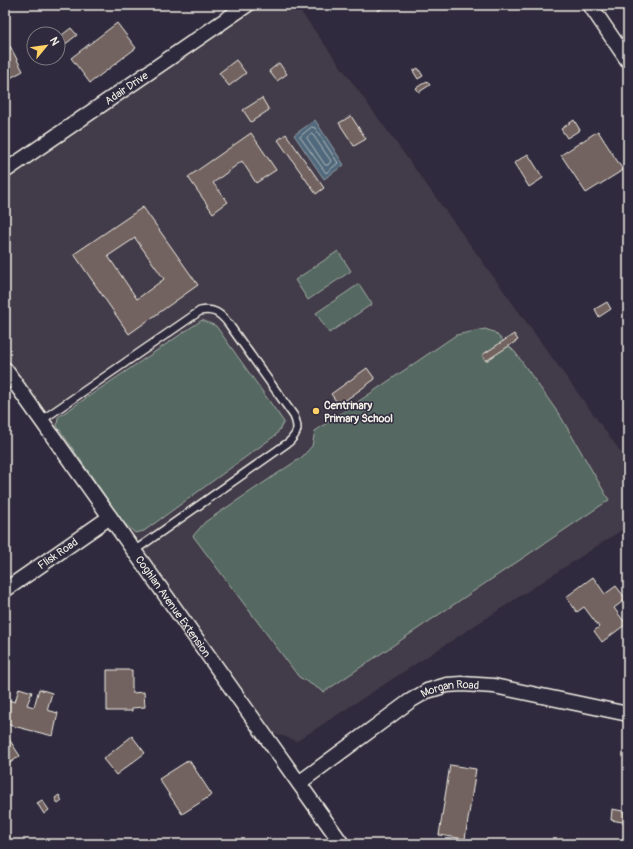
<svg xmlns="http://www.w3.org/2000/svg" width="633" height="849" font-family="Pangolin,sans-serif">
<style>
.built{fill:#433b48}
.green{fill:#546962;stroke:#a4ada5}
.water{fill:#51697c;stroke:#929fa7}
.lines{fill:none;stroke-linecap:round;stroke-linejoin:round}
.shore{stroke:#b3bbbd;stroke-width:1}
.building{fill:#736461;stroke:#f4f1e8;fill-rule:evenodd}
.lane-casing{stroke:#f4f1e8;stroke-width:10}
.street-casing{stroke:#f4f1e8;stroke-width:17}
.lane{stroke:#2f2a3d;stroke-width:7}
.street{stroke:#2f2a3d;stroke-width:14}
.poi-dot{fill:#ffd166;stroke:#2f2a3d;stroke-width:1.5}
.labels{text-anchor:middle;stroke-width:3;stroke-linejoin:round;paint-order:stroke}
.street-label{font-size:11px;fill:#f4f1e8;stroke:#2f2a3d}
.poi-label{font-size:11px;font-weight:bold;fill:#f4f1e8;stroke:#2f2a3d;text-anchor:start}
</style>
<rect width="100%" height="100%" fill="#2f2a3d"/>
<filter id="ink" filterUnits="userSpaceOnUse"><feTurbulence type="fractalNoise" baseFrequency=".025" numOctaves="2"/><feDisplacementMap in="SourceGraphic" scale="8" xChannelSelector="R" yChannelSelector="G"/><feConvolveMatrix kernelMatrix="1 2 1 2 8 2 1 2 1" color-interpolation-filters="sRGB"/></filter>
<g filter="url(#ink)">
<path class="built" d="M258,5H296L628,462V526L297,741L274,733L5,360V176Z"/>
<path class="green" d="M338,251L351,271L308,300L295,280Z
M359,284L372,304L329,333L316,313Z
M202,320L216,326L284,422L276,435L144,531L135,533L123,522L57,426L58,417Z
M485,329L494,332L515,352L561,417L609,500L324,692L299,677L193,536L205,522L302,457L312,446L315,431L456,335Z"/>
<path class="water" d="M315,120L344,165L324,179L294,135Z"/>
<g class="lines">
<path class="shore" d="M312,127L315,128L338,163L326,173L300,137Z
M311,134L313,135L331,161L328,165H325L307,138Z"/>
</g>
<path class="building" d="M374,5H388L378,11Z
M117,23L136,48L90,83L71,58Z
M71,28L77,35L63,46L58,38Z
M10,46L23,71L5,81V49Z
M236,60L246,73L229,86L219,73Z
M279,63L287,74L277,81L269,71Z
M418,68L423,76L418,79L413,71Z
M427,81L430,85L419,92L416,88Z
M262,98L269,110L251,122L243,110Z
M351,116L366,139L354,146L339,123Z
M574,120L580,130L567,138L561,129Z
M598,131L623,170L586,193L561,155Z
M251,133L276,170L256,183L242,161L213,183L228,202L213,213L188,177Z
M286,134L324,188L316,194L278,140Z
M528,154L543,178L529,187L514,163Z
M143,207L198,285L129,334L74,254ZM135,238L164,279L137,299L108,256Z
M607,302L611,309L599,317L595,309Z
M514,334L518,340L486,361L482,355Z
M367,368L375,379L339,405L331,394Z
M593,577L605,594L616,586L626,599L614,608L626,624L602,642L594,631L599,627L584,607L577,612L566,597Z
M107,670H132V693L144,692L145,707L132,708V711H107Z
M19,688L32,692L27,705L34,707L39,689L52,693L47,710L58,713L53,736L5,724V699L15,702Z
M5,733L20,756L7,765L5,762Z
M132,736L145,753L116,775L103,759Z
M189,760L212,795L182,814L159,779Z
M450,765L476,769L465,839L439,835Z
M59,795L62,801L58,804L55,798Z
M42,800L49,810L44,814L37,803Z
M612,809L628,812V823L611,820Z"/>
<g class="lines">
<g class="lane-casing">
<path id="lane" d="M42,420L200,311C213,308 220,313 228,323L294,416C299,428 298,433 289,442L134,551"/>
</g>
<g class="street-casing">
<g id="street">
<path d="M590,5L628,61"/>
<path id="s1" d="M5,171L247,5"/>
<path id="s2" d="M5,369L342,844"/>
<path id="s3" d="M5,590L110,517"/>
<path id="s4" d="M299,783L410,701L427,691L447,685L462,684L494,686L628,714"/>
</g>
</g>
<use href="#lane" class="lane"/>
<use href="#street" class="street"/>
</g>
</g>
<circle class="poi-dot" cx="316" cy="411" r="4"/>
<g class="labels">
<g class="street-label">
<text dy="4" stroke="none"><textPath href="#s1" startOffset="147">Adair Drive</textPath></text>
<text dy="4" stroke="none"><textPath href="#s3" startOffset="64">Flisk Road</textPath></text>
<text dy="4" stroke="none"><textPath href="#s2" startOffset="291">Coghlan Avenue Extension</textPath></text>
<text dy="4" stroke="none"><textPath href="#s4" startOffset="181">Morgan Road</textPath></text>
</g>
<g class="poi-label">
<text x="324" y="409">Centrinary<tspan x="324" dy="13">Primary School</tspan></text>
</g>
</g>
<rect width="633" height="849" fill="none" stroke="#2f2a3d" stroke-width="20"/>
<rect x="10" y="10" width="613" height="829" fill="none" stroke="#f4f1e8" stroke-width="1.5" filter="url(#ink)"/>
<g transform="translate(46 46) rotate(61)"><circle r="19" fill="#2f2a3d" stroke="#7e7a81"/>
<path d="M0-3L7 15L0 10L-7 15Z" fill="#ffd166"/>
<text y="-6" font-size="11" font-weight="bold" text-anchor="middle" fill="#f4f1e8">N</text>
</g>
</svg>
